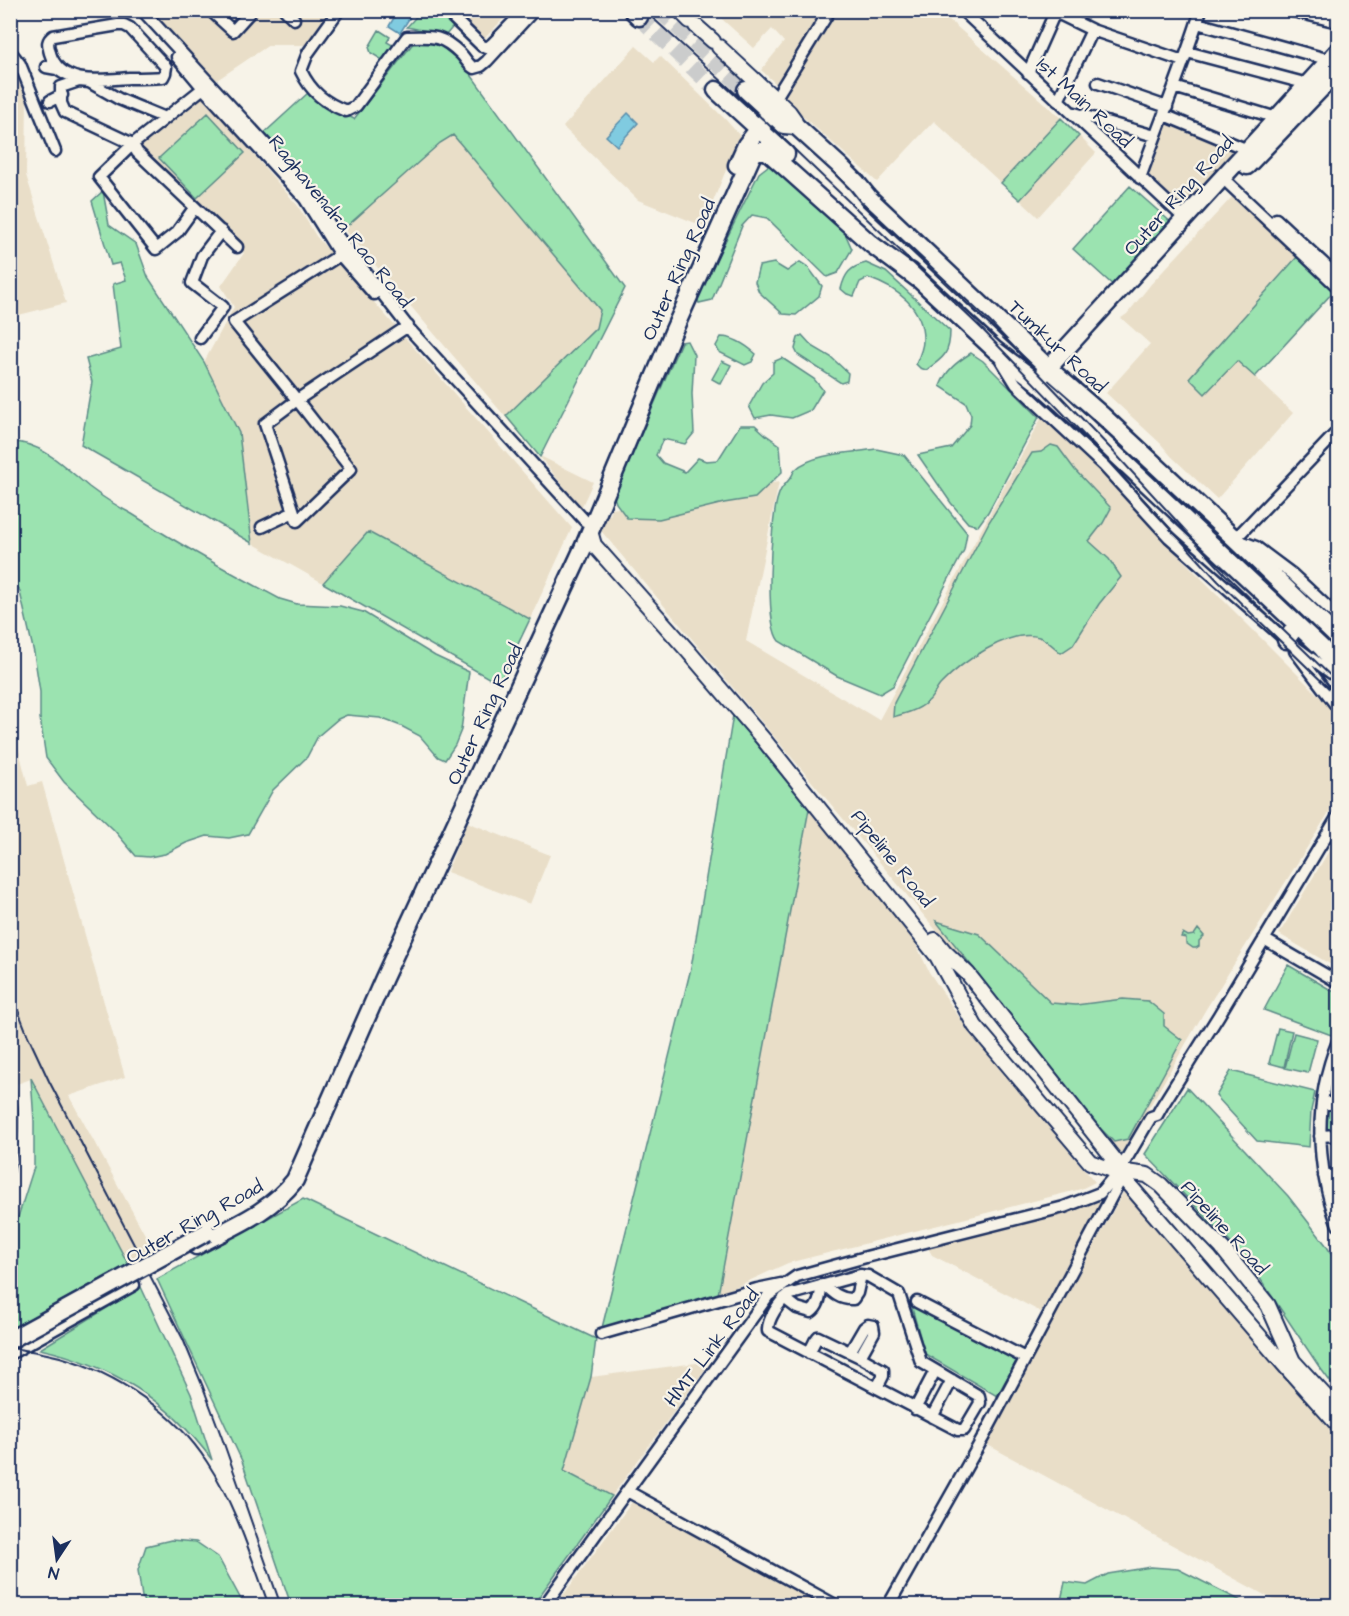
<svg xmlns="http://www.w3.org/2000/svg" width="1349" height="1616" font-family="'Architects Daughter',sans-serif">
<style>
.built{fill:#e9dec8}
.green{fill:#9be3b0;stroke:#5b8987;stroke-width:1.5}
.water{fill:#80cbe0;stroke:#588dac;stroke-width:1.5}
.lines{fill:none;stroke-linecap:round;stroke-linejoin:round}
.stream{stroke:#588dac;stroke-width:2}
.highway-tunnel{stroke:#cbcccc;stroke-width:16;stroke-dasharray:16 8;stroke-linecap:butt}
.minor-casing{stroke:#1b2f5e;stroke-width:15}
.major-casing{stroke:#1b2f5e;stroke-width:18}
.highway-casing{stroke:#1b2f5e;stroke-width:21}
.minor{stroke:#f7f3e8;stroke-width:10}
.major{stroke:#f7f3e8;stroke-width:14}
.highway{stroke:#f7f3e8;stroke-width:16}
.rail{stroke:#1b2f5e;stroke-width:2}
.highway-bridge-casing{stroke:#1b2f5e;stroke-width:21;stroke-linecap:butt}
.highway-bridge{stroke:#f7f3e8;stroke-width:16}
.labels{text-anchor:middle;stroke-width:4.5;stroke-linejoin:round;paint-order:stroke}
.street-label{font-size:20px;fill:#1b2f5e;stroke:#f7f3e8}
</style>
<rect width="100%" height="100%" fill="#f7f3e8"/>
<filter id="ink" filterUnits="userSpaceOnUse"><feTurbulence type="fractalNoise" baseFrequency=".0167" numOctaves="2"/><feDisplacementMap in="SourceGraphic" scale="12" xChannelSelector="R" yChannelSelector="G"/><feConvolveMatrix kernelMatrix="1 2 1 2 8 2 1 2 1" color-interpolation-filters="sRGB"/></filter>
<g filter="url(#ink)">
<path class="built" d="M149,11H333L307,45H269L214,82Z
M447,11H511L482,41Z
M713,11H826L776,84L761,70L784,42L772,29L754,48Z
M838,11H939L1061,118L1001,183L934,121L877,182L783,99L818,38Z
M414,42L540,169L625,288L540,456L593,482L581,508L540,457L305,183Z
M10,44L13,48L27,96L26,175L66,303L11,317Z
M636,46L654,62L660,56L726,120L740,136L703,226L638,200L563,127Z
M200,93L298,206L316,236L572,528L530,619L368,532L323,583L252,543L239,433L204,362L234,307L221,286L244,253L139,149Z
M1165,119L1238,150L1183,208L1143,174Z
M1079,136L1096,153L1038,217L1020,200Z
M1233,196L1297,257L1189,378L1237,360L1293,413L1217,499L1172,457L1160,443L1106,393L1150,344L1121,318L1127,314L1151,284Z
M1042,417L1085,455L1165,542L1331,708L1338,722V798L1206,1009L1122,1154L871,852L597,526L606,515H610L612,509L779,482L746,641L879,720Z
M10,715L28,786L42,782L125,1077L69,1096L154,1251L128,1264L31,1079L11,1086Z
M809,809L910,931L929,972L971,1035L1095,1182L1081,1189L788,1263L718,1295Z
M467,822L550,855L530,904L447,872Z
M1338,836V969L1279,934Z
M1124,1191L1338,1437V1605H1283L986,1444Z
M1103,1200L1041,1312L932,1255L928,1248L1011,1227Z
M711,1361L612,1496L564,1471L591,1377Z
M632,1502L825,1605H556Z"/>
<path class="green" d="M421,11H442L456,23L446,35L407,27Z
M379,30L390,37L387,42L394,46L384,61L371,53L369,47Z
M414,42L437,43L464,65L625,288L540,457L506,416L596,328L600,310L453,135L440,143L345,228L262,135L308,93L321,106L324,103L354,119Z
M208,113L245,153L197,198L159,158Z
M1061,118L1079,136L1020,200L1001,183Z
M768,166L778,169L844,231L852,249L838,273L827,277L767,218L752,215L742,226L712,300L699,303L697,298L759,173Z
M1130,186L1173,224L1115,287L1073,249Z
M103,191L109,225L136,244L148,277L204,362L239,433L252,543L81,445L92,382L86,359L121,349L113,284L126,280L120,263L111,265L92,201Z
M1297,257L1334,291L1255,377L1237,361L1205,394L1189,378Z
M800,262L808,267L822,286L819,296L796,315L783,314L759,292L755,282L759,266L774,263L787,271Z
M866,263L886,272L950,331C950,353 944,358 926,370L920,368L916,364C919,357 923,348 923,341C924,307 897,288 868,278L860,282L854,296L847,294L841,289C845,273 850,267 866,263Z
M802,335L812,346L831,357L848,373L847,381L841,383L798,355L795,349L798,338Z
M721,337C734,337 747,346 756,354L752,362L745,365L719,352L716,346Z
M687,341L694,355L692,394L694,433L685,444L663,439L656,455L663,463L685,472L698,458L706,461L718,460L740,425H755L766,435L780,445L782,472L755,498L724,503L659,519L627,518L616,503L614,497L681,342Z
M971,353L983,361L1039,417L988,512L978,526L968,523L951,503L918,455L951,448L970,425L971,415L966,403L940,386C946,370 957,362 971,353Z
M782,358L814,379L823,390L811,410L792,418L771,415L755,418L749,406L762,383L773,373V362Z
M722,361L731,365L721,384L712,379Z
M11,442C41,441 67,469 89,487C102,497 117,506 132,514C180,545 230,572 280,599L297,604L340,606L363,612L435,656L469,672L461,730L455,745L445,760L438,757L420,736L401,726L380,718L347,715L338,719L318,736L307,757L273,790L248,834L229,838L207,836L186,843L165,854L149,857L136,856L114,830L64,782L46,758L40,718V692L34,653L20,592L11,572Z
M1051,445L1058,447L1075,470L1111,508L1103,523L1089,541L1109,559L1121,577L1099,604L1073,645L1061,653C1055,648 1046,639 1039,637C1009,628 961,663 941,684C936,689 933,698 927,702C919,710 904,714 893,717L894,703L989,522L1032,453L1041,452Z
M876,449L904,455L967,533L964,550L893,686L880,694L837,676L779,641C764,623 771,524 777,500C781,485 784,487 791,477C794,473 792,473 796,469C814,453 852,453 876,449Z
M368,532L530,619L499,684L323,583Z
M733,715L809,809L718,1295L601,1332L691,968Z
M936,921L979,934L1051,1003L1076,1005L1123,999L1148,1001L1164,1014V1026L1182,1040L1128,1139L1114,1142L1101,1129Z
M1198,929L1204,936L1199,941V946L1196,948H1193L1186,943V938L1181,937L1183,933L1188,936L1194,935Z
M1288,965L1338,994V1027L1334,1036L1264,1010Z
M1278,1028L1292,1031L1284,1067L1269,1063Z
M1294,1033L1317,1039L1308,1073L1285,1068Z
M1231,1071L1315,1092L1311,1111L1309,1147L1257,1141L1216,1096Z
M31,1078L128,1264L11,1329V1239L34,1167V1121Z
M1187,1088L1288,1196L1326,1245L1338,1265V1392L1318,1365L1249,1262L1145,1154Z
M1328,1105L1338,1107V1131L1327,1132Z
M303,1199L596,1339L591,1377L564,1471L612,1496L533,1605H291L242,1461L157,1279Z
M141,1287L191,1394L212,1460C168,1400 112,1365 40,1349Z
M910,1301L1018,1358L997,1396L925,1354Z
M171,1540L196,1542L218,1557L244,1605H145L142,1597L138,1570L146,1546Z
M1151,1567L1178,1569L1249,1605H1060L1065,1582L1087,1585L1108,1574Z"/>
<path class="water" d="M398,11H406L412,14L400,33L389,26Z
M628,113L638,123L617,146L606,136Z"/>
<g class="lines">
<path class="stream" d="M10,244L17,240"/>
<path class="highway-tunnel" d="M659,10L746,90
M639,17L716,90"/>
<g class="minor-casing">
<path id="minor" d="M142,10L308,190L335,233L412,332L585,521
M210,10L233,31L252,10
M285,10L294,19
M339,10L308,53L301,71C311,92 325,103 346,111L356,106L407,37C433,36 442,35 461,54C466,59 468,65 474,68L481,66L487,61L534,10
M445,10L482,46L487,48L492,44L525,10
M962,10L1184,218
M1051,10L1092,30L1183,61
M1289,10L1338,22
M1197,23L1330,60
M118,25H124L130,28L166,67L165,73L163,77C151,78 140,78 129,78C102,80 60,87 50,53C48,45 46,41 53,36Z
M10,51L20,64L55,151
M1187,52L1308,84
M177,57L203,88L305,199L340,255L374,294
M46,67L57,69L63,73
M1028,73L1056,10
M1098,83L1167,107
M1174,87L1277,118
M775,99L830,10
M50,101L62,95
M1058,101L1092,30
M1071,112L1155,136
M1164,115L1248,150
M165,118L119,99L89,82L79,81L61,87V103L65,112L133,144L137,152L237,247
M1140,178C1160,122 1183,67 1201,10
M1229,184L1338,287
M195,207L177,232L156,249L99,177L133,144L207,85
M1276,219L1338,277
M340,255L234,322L297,400L408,326
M200,338L223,307L192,283L202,256L221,231
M1000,358L1016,384L1104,466L1169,537L1286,640L1338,678
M297,400L351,469L297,521L265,424Z
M1338,431L1235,539L1256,547L1292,574L1338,617
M262,527L294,512
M1295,651L1338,708
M1264,939L1338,982
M1338,1041C1314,1100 1315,1165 1338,1225
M1322,1102L1338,1105
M1320,1136L1338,1135
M1324,1176L1338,1174
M860,1275L868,1276L899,1294L921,1362L979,1396L980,1403L964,1430H958L768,1331C767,1320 779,1302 788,1295Z
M825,1285C833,1293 841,1300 853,1299L857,1293L861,1275
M784,1298L797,1308L811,1312C820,1306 820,1295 822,1285
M917,1302L1025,1358
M601,1334L757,1289L781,1284
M850,1352L864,1328L868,1325L873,1326L874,1332L860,1357
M809,1353L815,1341L818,1337L860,1357L883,1370V1376L877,1388
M10,1354L134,1285
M915,1409L935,1371
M932,1417L952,1380
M627,1491L837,1606
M544,1606L768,1296L797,1276L866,1257L1064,1207L1100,1193L1121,1168L1151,1117L1157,1115L1162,1106L1219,1015L1338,816
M888,1606L984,1436L1122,1177L1126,1172"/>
</g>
<g class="major-casing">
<path id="major" d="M679,10L690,21
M696,26L713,41
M719,47L789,112L794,119L796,126
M590,531L594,545L688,651L764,740L937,956L975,1026L1090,1162L1118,1172L1287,1368L1338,1425
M935,940L944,951L968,974L1118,1164L1126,1172L1147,1175L1161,1185L1222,1248L1268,1305L1293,1361L1338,1410"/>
</g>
<g class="highway-casing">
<path id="highway" d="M632,10L639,17
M716,90L786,154
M746,90L784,125L796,126L840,166L857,183L869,198L1056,375L1103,416L1235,539L1338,638
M737,165L746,145L771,113
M1247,166L1338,71
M910,271L995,350L1036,381L1061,403L1322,648L1338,668
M1041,376L1338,51
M1286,640L1297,625
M196,1246C233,1226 268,1214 295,1180L384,978L584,546L673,332L753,154L758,151H767L871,244L918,279"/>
</g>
<use href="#minor" class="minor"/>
<use href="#major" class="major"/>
<use href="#highway" class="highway"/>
<path class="rail" d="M644,10L748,105L982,329L1104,456L1218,581L1338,697
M863,203L990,322L1111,449L1225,574L1338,683
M10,990L28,1036L49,1081L183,1339L203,1387L222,1438L281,1606
M10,1061C12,1072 15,1083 16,1093C21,1126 16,1159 10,1191
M10,1348C27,1350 44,1353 60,1357C116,1373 176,1413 207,1462C236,1506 251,1557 269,1606"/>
<g class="highway-bridge-casing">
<path id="highway-bridge" d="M10,1340L207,1232"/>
</g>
<use href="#highway-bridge" class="highway-bridge"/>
</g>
</g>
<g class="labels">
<g class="street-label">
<text transform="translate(1085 102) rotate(43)" y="7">1st Main Road</text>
<text transform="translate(1178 195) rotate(-48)" y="7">Outer Ring Road</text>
<text transform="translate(341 221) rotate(51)" y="7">Raghavendra Rao Road</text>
<text transform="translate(678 269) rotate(-66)" y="7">Outer Ring Road</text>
<text transform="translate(1058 346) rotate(43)" y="7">Tumkur Road</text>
<text transform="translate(484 714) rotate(-65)" y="7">Outer Ring Road</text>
<text transform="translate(893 858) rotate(51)" y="7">Pipeline Road</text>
<text transform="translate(194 1221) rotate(-29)" y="7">Outer Ring Road</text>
<text transform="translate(1225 1227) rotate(48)" y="7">Pipeline Road</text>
<text transform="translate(711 1347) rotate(-53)" y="7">HMT Link Road</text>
</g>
</g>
<rect width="1349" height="1616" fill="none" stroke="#f7f3e8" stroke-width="36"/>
<rect x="18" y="18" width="1313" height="1580" fill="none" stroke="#1b2f5e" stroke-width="2" filter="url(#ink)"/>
<g transform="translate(57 1559) rotate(193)" stroke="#f7f3e8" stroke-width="4.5" paint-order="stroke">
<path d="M0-4.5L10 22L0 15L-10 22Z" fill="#1b2f5e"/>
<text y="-9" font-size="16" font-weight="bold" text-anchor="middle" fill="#1b2f5e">N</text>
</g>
</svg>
